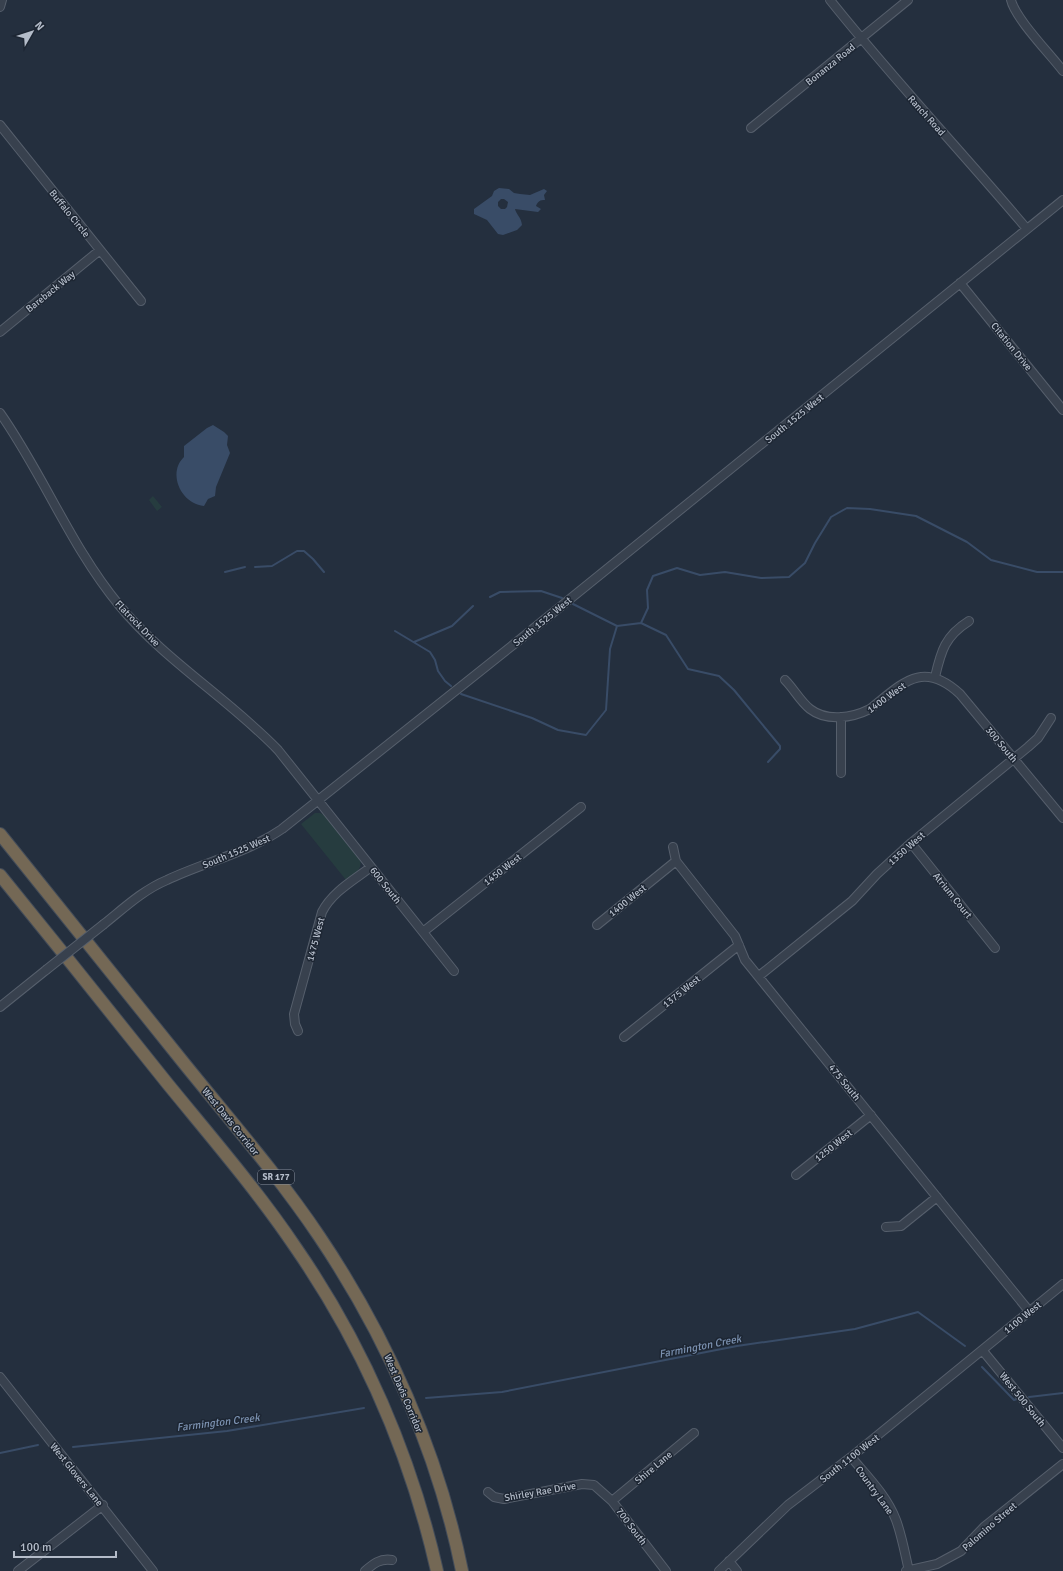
<svg xmlns="http://www.w3.org/2000/svg" width="1063" height="1571" font-family="Signika,sans-serif">
<style>
.green{fill:#263c3f}
.water{fill:#394c67;fill-rule:evenodd}
.lines{fill:none;stroke-linecap:round;stroke-linejoin:round}
.stream{stroke:#394c67;stroke-width:2}
.minor-casing{stroke:#565f6c;stroke-width:10}
.highway-casing{stroke:#434c59;stroke-width:14}
.minor{stroke:#38414e;stroke-width:8}
.highway{stroke:#746855;stroke-width:12}
.minor-bridge-casing{stroke:#565f6c;stroke-width:10;stroke-linecap:butt}
.minor-bridge{stroke:#38414e;stroke-width:8}
.labels{text-anchor:middle;stroke-width:3;stroke-linejoin:round;paint-order:stroke}
.shield{fill:#1d2633;stroke:#878f9c;stroke-width:1}
.shield-label{font-size:9px;font-weight:bold;fill:#b4bcc9}
.street-label{font-size:10px;fill:#b4bcc9;stroke:#1d2633}
.water-label{font-size:11px;font-style:italic;fill:#7c92b1;stroke:#1d2633}
</style>
<rect width="100%" height="100%" fill="#242f3e"/>
<path class="green" d="M153,496L162,507L157,511L149,500Z
M315,813H320L324,815L360,860C363,870 353,875 346,880L301,824Z"/>
<path class="water" d="M499,188L509,189L514,193L520,194L530,195L544,189L547,191L544,195L545,200C540,200 538,201 536,206L541,209L538,212L515,209C516,214 521,217 522,225L517,230L503,235L498,234L487,220L474,214V209L492,196L494,191ZM501,199H504L508,202L507,207L505,209H501L498,206V202Z
M213,425L224,432L228,436L227,445L230,453L216,487L215,496L208,499L204,506C181,504 167,473 184,457V446L207,428Z"/>
<g class="lines">
<path class="stream" d="M255,567L272,566L297,551H304L313,559L324,572
M225,572L245,567
M490,597L500,592L541,591L562,598
M573,604L617,626L641,623L648,608L647,590L653,576L677,568L700,575L725,572L761,578L789,577L805,563L815,543L831,517L847,508L870,509L916,516L967,542L991,560L1037,572H1063
M641,623L666,635L688,669L719,676L734,690L780,746V749L768,762
M395,631L430,652L435,660L438,671L445,681L451,686
M414,642L452,626L473,606
M461,694L532,718L558,730L586,735L606,710L610,649L617,626
M982,1367L1014,1400L1017,1399
M1029,1397L1063,1393
M426,1398L502,1392L737,1346L855,1329L918,1312L965,1346
M73,1447L227,1431L364,1408
M0,1453L38,1445"/>
<g class="minor-casing">
<path id="minor" d="M830,0C893,79 962,152 1027,229
M1011,0C1015,18 1050,54 1063,71
M0,7L2,0
M0,125L141,301
M751,128L908,0
M960,283L1063,410
M0,332L100,250
M0,413C43,474 71,547 119,605C164,660 229,699 278,750L454,971
M935,677C941,651 945,636 969,621
M785,680C794,689 800,701 810,709C827,722 852,718 870,709C902,684 922,659 960,694L1063,818
M841,773V717
M911,843L995,948
M673,847L676,861L735,936L745,960L1029,1311
M104,924C124,908 143,890 167,880C205,862 247,853 282,829L518,641L1063,200
M597,925L676,861
M423,932L581,807
M759,976L852,901L877,874L911,843L1028,747L1038,738L1051,718
M0,1007L46,970
M298,1031L295,1024L294,1014L322,912C332,892 354,880 371,867
M624,1037L739,945
M796,1175L871,1115
M886,1227L901,1226L937,1197
M983,1351L1063,1448
M0,1377L153,1571
M851,1457C867,1476 887,1496 896,1520C902,1536 905,1554 909,1571
M488,1492L494,1497L504,1499L582,1484L594,1485L612,1501L666,1571
M612,1501L694,1433
M729,1561L737,1571
M18,1571L103,1505
M365,1571C373,1564 380,1558 392,1560
M719,1571L788,1505L851,1457L1063,1284
M906,1571L937,1564L961,1551L984,1527L1063,1464"/>
</g>
<g class="highway-casing">
<path id="highway" d="M0,834C61,910 122,986 183,1062C229,1119 278,1175 319,1236C387,1337 438,1452 462,1571
M0,875C56,944 112,1014 167,1083C211,1137 257,1190 296,1248C363,1345 411,1456 437,1571"/>
</g>
<use href="#minor" class="minor"/>
<use href="#highway" class="highway"/>
<g class="minor-bridge-casing">
<path id="minor-bridge" d="M46,970L104,924"/>
</g>
<use href="#minor-bridge" class="minor-bridge"/>
</g>
<g class="labels">
<rect class="shield" x="258" y="1170" width="36" height="14" rx="3"/>
<g class="shield-label">
<text x="276" y="1180">SR 177</text>
</g>
<g class="street-label">
<text transform="translate(830 64) rotate(-39)" y="4">Bonanza Road</text>
<text transform="translate(927 115) rotate(48)" y="4">Ranch Road</text>
<text transform="translate(70 213) rotate(51)" y="4">Buffalo Circle</text>
<text transform="translate(50 291) rotate(-39)" y="4">Bareback Way</text>
<text transform="translate(1012 346) rotate(51)" y="4">Citation Drive</text>
<text transform="translate(794 418) rotate(-39)" y="4">South 1525 West</text>
<text transform="translate(542 621) rotate(-39)" y="4">South 1525 West</text>
<text transform="translate(138 623) rotate(46)" y="4">Flatrock Drive</text>
<text transform="translate(886 697) rotate(-36)" y="4">1400 West</text>
<text transform="translate(1002 744) rotate(50)" y="4">300 South</text>
<text transform="translate(906 848) rotate(-41)" y="4">1350 West</text>
<text transform="translate(236 851) rotate(-23)" y="4">South 1525 West</text>
<text transform="translate(502 869) rotate(-38)" y="4">1450 West</text>
<text transform="translate(386 885) rotate(52)" y="4">600 South</text>
<text transform="translate(953 895) rotate(51)" y="4">Atrium Court</text>
<text transform="translate(627 900) rotate(-39)" y="4">1400 West</text>
<text transform="translate(315 939) rotate(-75)" y="4">1475 West</text>
<text transform="translate(681 991) rotate(-39)" y="4">1375 West</text>
<text transform="translate(845 1082) rotate(51)" y="4">475 South</text>
<text transform="translate(231 1121) rotate(51)" y="4">West Davis Corridor</text>
<text transform="translate(833 1145) rotate(-39)" y="4">1250 West</text>
<text transform="translate(1022 1317) rotate(-39)" y="4">1100 West</text>
<text transform="translate(404 1393) rotate(67)" y="4">West Davis Corridor</text>
<text transform="translate(1023 1399) rotate(51)" y="4">West 500 South</text>
<text transform="translate(849 1458) rotate(-38)" y="4">South 1100 West</text>
<text transform="translate(653 1467) rotate(-40)" y="4">Shire Lane</text>
<text transform="translate(77 1474) rotate(51)" y="4">West Glovers Lane</text>
<text transform="translate(875 1490) rotate(54)" y="4">Country Lane</text>
<text transform="translate(540 1491) rotate(-10)" y="4">Shirley Rae Drive</text>
<text transform="translate(632 1526) rotate(53)" y="4">700 South</text>
<text transform="translate(989 1526) rotate(-41)" y="4">Palomino Street</text>
</g>
<g class="water-label">
<text transform="translate(700 1346) rotate(-11)" y="4">Farmington Creek</text>
<text transform="translate(218 1422) rotate(-7)" y="4">Farmington Creek</text>
</g>
</g>
<g transform="translate(32 32) rotate(51)" stroke="#1d2633" stroke-width="3" paint-order="stroke">
<path d="M0-3L7 15L0 10L-7 15Z" fill="#b4bcc9"/>
<text y="-6" font-size="11" font-weight="bold" text-anchor="middle" fill="#b4bcc9">N</text>
</g>
<path d="M14 1551v6h102v-6" fill="none" stroke="#b4bcc9" stroke-width="2"/>
<text x="20" y="1551" font-size="12" fill="#b4bcc9" stroke="#1d2633" stroke-width="3" paint-order="stroke">100 m</text>
</svg>
